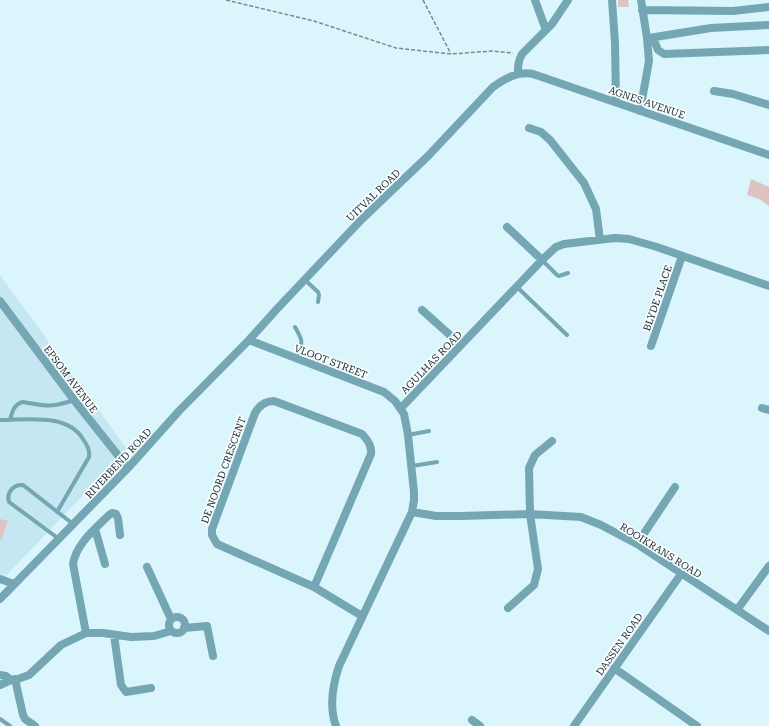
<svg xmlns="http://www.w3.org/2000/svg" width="769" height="726" font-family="'Roboto Serif',serif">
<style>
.built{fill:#c4e7f1}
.building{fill:#ddc3c1}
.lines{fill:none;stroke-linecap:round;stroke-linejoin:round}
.path{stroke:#788a8f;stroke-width:1.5;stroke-dasharray:4 2;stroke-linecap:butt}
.lane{stroke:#74a6b3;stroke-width:4}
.street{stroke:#74a6b3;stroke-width:8}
.labels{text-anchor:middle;stroke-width:3.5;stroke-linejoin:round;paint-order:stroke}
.street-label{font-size:10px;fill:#222c2f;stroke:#f8fdff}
</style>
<rect width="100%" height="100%" fill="#daf5fc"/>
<path class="built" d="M0,275L127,449L0,582Z"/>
<path class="building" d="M618,0H628L629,7H618Z
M751,179L769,187V206L759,199L747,195Z
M0,519L8,521L1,540H0Z"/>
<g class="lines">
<path class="path" d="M226,0L314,21L396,48L451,54L492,51L513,53
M423,0L451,54"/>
<path class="lane" d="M542,260L557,275L559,276L568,273
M305,280L318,292L319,295L318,302
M517,287L567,335
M295,327C304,343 303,341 295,358
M0,420C27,420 67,413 83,439C87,445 90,450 89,457L57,512
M10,420C12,412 14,404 23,402C46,406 51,408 74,400
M408,435L429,431
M412,466L437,462
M59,539L9,502C6,492 14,484 23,485L73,524
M0,719L10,726"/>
<path class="street" d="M535,0L546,30
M612,0L615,43L616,102
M642,10L733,11L769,7
M649,38L711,28L769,25
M653,38L658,50L664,54L769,50
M518,74C518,66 518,61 522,54L552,24L568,0
M714,91L733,94L769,105
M640,111L649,61L647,38L641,0
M529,128L541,132L550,140L584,183L596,209L600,240
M507,227L542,260
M0,301L74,400L128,468
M422,310L461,345
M249,340L384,392L395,401L404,414L408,435L414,492V500L412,512L339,666C333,684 329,707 336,726
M651,346L682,256
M401,408L542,260L556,247L564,244L615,238L629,239L657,247L769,286
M762,408L769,410
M412,512L436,516H461L530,514L581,517L601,525L637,544L769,631
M95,529L105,564
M637,544L675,487
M147,567L171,619
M0,579L14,584
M314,587L371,454C372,446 368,440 362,434L274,401C265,401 259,406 255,413L212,529V535L217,544L314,587L362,616
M0,599L128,468L179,411L249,340L276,310L362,219L428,156L493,87C506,78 518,71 533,74L769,155
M508,608L534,585L538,569L530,514L529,468L535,455L552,441
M737,610L769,566
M169 625a8 8 0 1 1 16 0a8 8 0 1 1-16 0Z
M184,628L207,626L213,656
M86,633L73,564C76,544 95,529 109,515L112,513L116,514L118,518L120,535
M114,635L121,685L126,692L151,688
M614,668L697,726
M0,675L6,676L11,680
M15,679L23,715L25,719L35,726
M0,685L11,680L18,679L29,675L61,645L86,633H103L131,637L154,636L171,631
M472,720L480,726
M574,726L681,574"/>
</g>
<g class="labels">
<g class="street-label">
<text transform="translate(647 102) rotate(19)" y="4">AGNES AVENUE</text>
<text transform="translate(373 195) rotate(-44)" y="4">UITVAL ROAD</text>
<text transform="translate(657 298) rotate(-71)" y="4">BLYDE PLACE</text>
<text transform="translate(331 361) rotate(21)" y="4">VLOOT STREET</text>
<text transform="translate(431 362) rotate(-46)" y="4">AGULHAS ROAD</text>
<text transform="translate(71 379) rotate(53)" y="4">EPSOM AVENUE</text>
<text transform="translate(118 463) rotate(-47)" y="4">RIVERBEND ROAD</text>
<text transform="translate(223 470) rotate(-70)" y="4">DE NOORD CRESCENT</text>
<text transform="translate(661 550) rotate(32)" y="4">ROOIKRANS ROAD</text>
<text transform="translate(619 644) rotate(-55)" y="4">DASSEN ROAD</text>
</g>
</g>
</svg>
